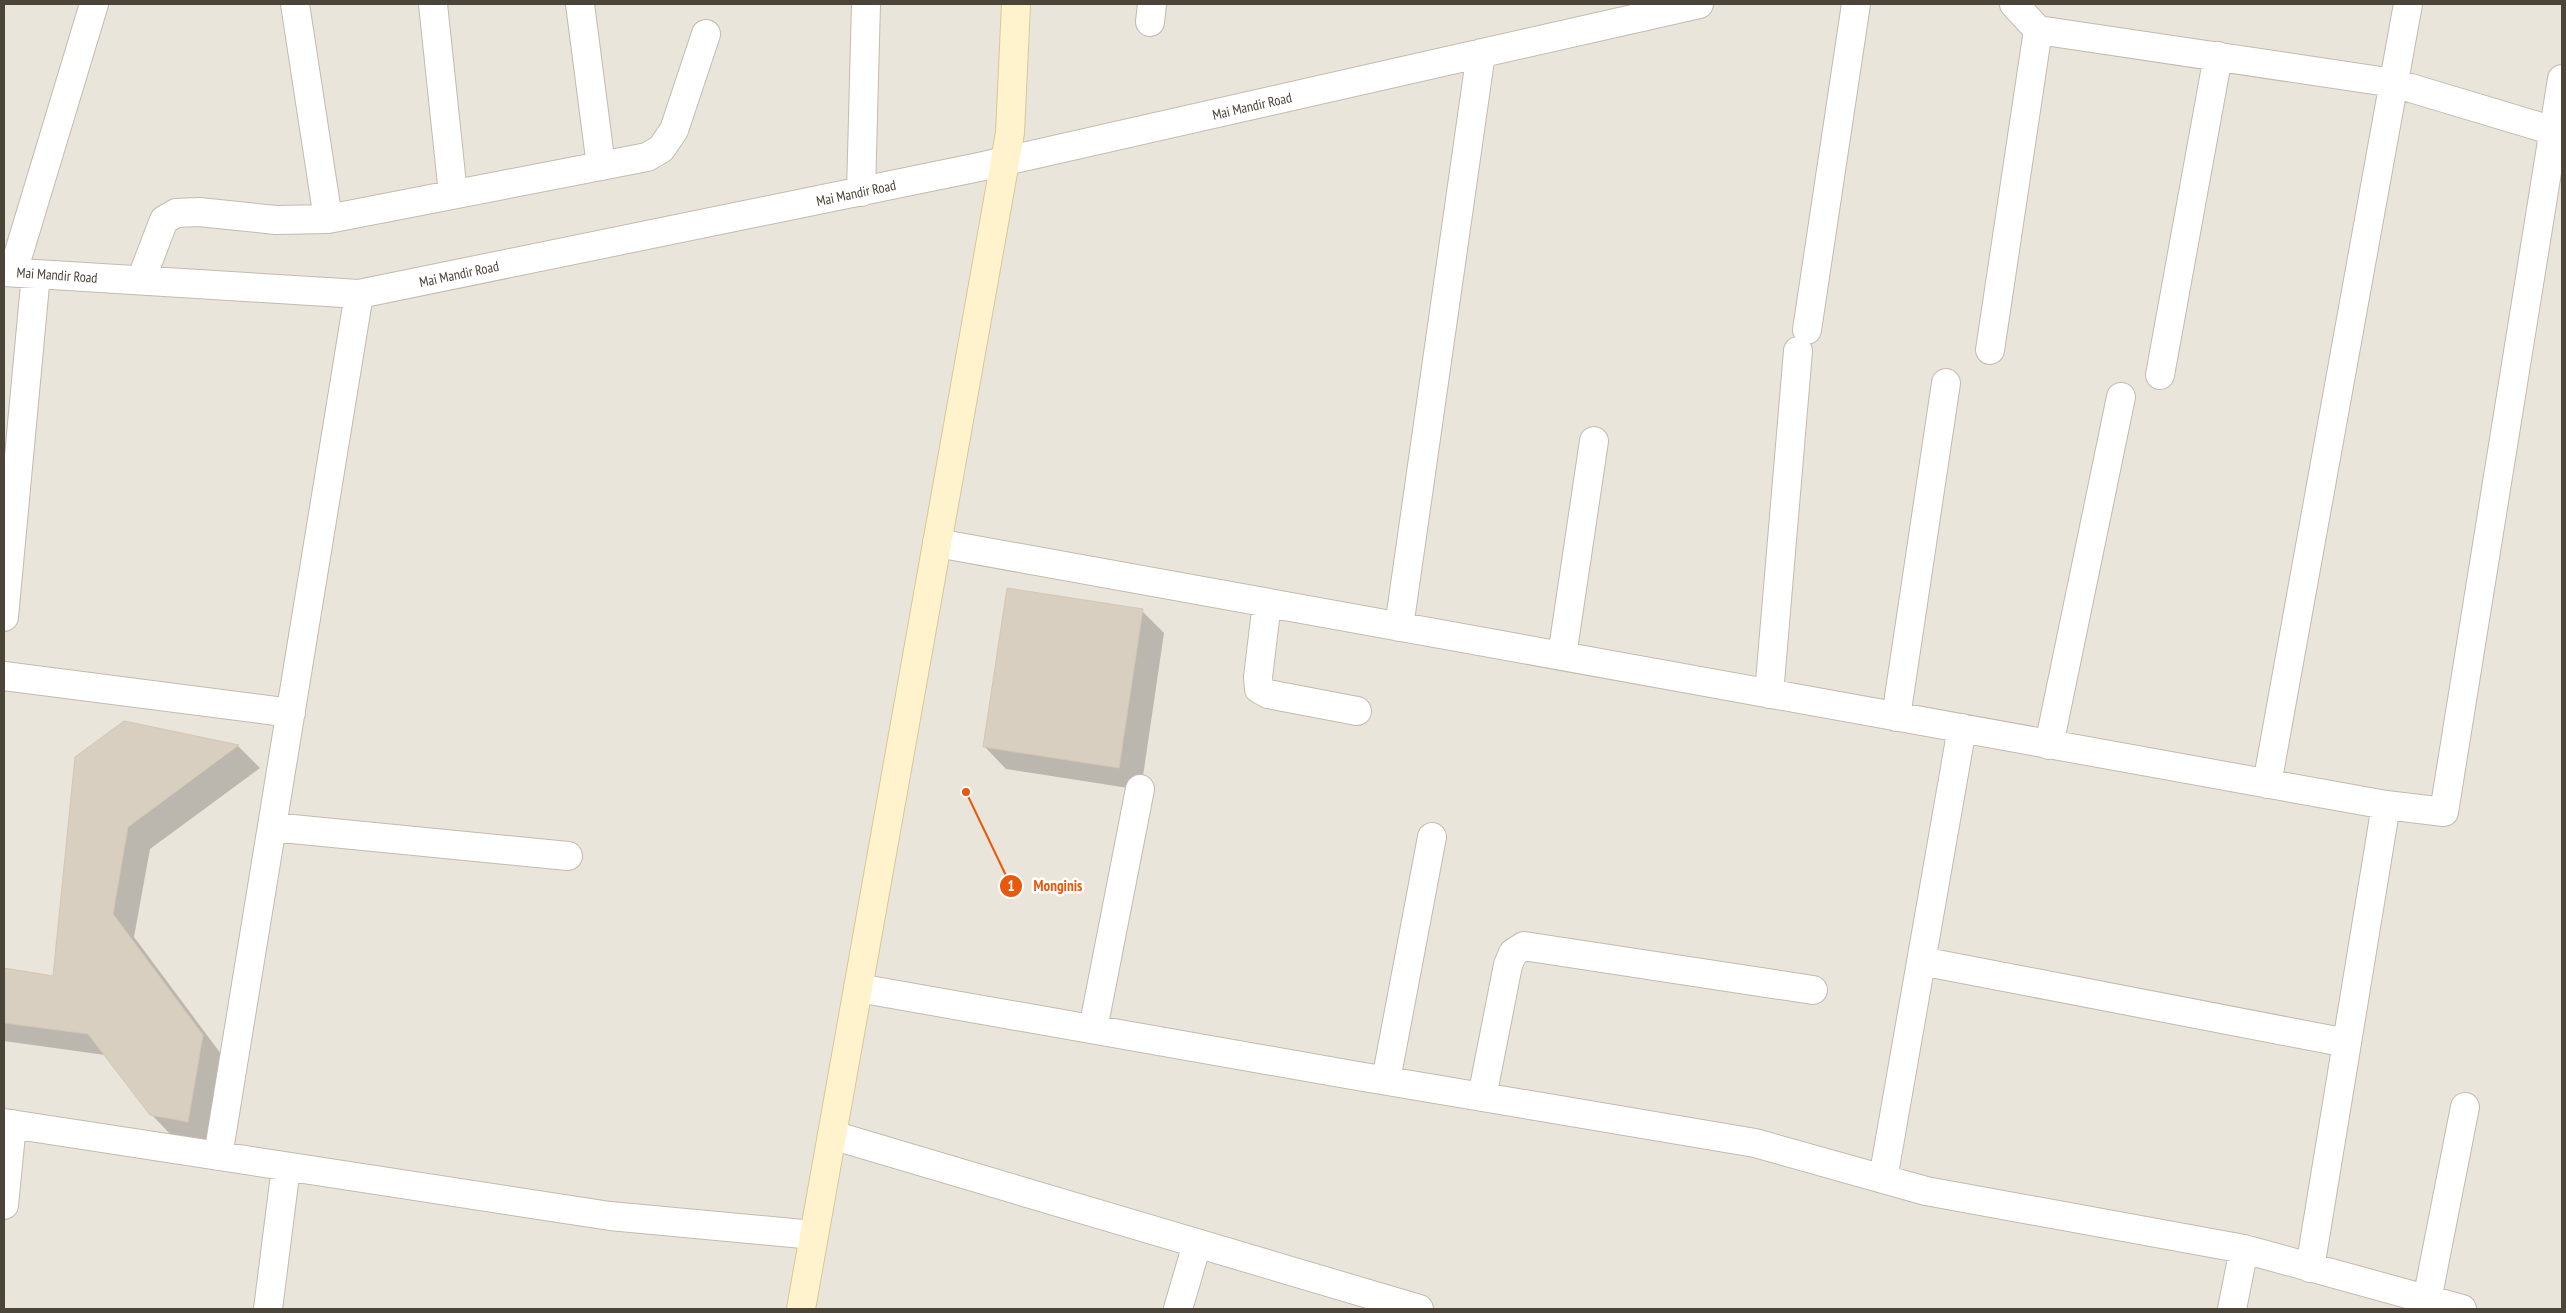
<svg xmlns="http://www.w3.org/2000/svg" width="2566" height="1313" font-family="'PT Sans Narrow',sans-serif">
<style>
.residential{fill:#eae5da}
.shadow{fill:#0003}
.building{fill:#d8cfc1;stroke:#d3c7b4}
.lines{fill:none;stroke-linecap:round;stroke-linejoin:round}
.street-casing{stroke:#c2bbae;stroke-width:30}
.secondary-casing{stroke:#d6c79b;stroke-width:30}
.street{stroke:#fff;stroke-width:28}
.secondary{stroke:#fff3cd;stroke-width:28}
.labels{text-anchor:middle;stroke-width:5;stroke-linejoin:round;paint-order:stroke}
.street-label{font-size:14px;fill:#4b4439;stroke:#fff}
.leader{fill:none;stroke:#e8590c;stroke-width:2}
.callout-dot{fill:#e8590c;stroke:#fff;stroke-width:2}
.mark-label{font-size:15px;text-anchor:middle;font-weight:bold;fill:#fff}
.callout-label{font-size:15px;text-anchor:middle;font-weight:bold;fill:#e8590c;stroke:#fff;stroke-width:5;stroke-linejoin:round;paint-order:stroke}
</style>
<rect width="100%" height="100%" fill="#f6f3ec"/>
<path class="residential" d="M4,4H2562V1309H4Z"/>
<path class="shadow" d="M1142,611L1164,633L1141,790L1006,769L984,746Z
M124,723L238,746L260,768L150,849L134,937L224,1058L210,1144L173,1137L151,1114L105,1055L4,1041V969L54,977Z"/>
<path class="building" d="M1007,588L1143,609L1119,768L983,747Z
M124,721L239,745L128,827L113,914L203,1035L188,1122L150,1115L88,1034L4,1023V968L53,976L75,757Z"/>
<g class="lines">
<g class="street-casing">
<path id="street" d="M295,4L328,219
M433,4L453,194
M580,4L601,166
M2014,4L2038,30L2394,83L2554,131
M1150,22L1152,4
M861,192L866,4
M4,272L359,294L979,167L1699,4
M13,272L94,4
M141,280L164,220L176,213L199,212L276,220L328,219L647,157L661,149L674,130L706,34
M1807,330L1856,4
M1990,350L2038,30
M2160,375L2218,56
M937,543L2386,805L2310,1268
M1267,603L1258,677L1259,689L1268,694L1357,711
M4,617L36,274
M1399,627L1481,53
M1562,656L1594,441
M4,676L291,713
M1769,694L1798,351
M1896,717L1946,383
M2049,745L2121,397
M2267,784L2408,4
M2386,805L2444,812L2562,79
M272,827L568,856
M1921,961L2347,1043
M858,988L1352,1075L1755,1143L1926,1191L2244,1249L2462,1309
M1093,1029L1140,789
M1386,1080L1432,837
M1482,1097L1508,965L1513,953L1524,946L1813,990
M4,1123L610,1216L814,1235
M832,1135L1419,1309
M218,1156L359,294
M1883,1179L1962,728
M4,1205L12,1124
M2427,1300L2465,1107
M268,1309L286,1167
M1178,1309L1197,1244
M2232,1309L2244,1249"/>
</g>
<g class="secondary-casing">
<path id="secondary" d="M801,1309L1010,133L1016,4"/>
</g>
<use href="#street" class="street"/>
<use href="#secondary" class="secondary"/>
</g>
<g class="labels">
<g class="street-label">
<text transform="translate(1252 106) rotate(-13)" y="5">Mai Mandir Road</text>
<text transform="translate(856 193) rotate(-12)" y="5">Mai Mandir Road</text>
<text transform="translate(459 274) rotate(-12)" y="5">Mai Mandir Road</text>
<text transform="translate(57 275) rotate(4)" y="5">Mai Mandir Road</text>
</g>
</g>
<path class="leader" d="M966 792L1011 886"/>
<g class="callout-dot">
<circle cx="966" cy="792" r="5"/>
<circle cx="1011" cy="886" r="12"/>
</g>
<g class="mark-label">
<text x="1011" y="891">1</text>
</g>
<g class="callout-label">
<text x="1058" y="891">Monginis</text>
</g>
<rect width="2566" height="1313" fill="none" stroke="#4b4439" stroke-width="10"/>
</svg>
